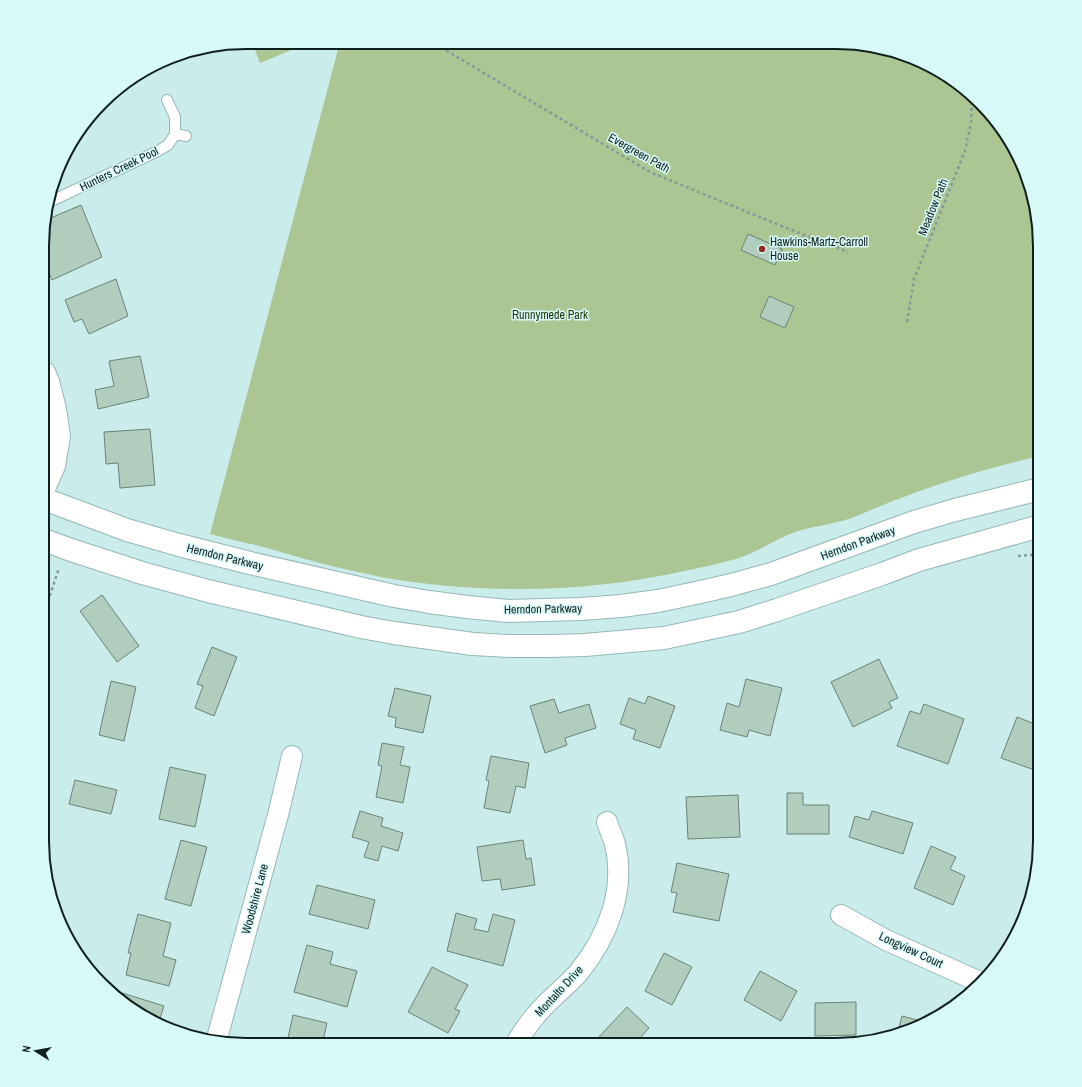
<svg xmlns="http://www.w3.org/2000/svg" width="1082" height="1087" font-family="'Archivo Narrow',sans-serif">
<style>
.green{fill:#acc693}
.building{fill:#b1cdbe;stroke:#6a8476}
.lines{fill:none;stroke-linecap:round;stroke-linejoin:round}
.lane-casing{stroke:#95b7b6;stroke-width:12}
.street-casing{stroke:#95b7b6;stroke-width:22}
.secondary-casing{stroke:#95b7b6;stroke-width:24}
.path{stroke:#819b9b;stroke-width:2.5;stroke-dasharray:3 3;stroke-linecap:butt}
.lane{stroke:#fff;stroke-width:10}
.street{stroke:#fff;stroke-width:20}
.secondary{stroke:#fff;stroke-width:22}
.poi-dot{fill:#952b1a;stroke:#d7faf9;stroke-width:1.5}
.labels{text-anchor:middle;stroke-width:3;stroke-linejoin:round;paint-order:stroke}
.street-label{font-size:12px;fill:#111e1e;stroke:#d7faf9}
.poi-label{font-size:12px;fill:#111e1e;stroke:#d7faf9;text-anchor:start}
.park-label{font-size:12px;fill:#1d3001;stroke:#d7faf9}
.rim{fill:none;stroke:#111e1e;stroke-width:2}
</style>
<rect width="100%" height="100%" fill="#caedec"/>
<path class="green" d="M252,42H311L260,63Z
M340,42L863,44L938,69L998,122L1029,180L1040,233V456C993,467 948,480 904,497C886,503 869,511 852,518C834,524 815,526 798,531C777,538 759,551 739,558C722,563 705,567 689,570C588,593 482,595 381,577C347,570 314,562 281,552C257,545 233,540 210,534Z"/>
<path class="building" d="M81,205L102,257L52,280L46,266V249L50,247L46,235V220Z
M748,234L782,249L775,265L741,250Z
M116,279L128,316L89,334L82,319L74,322L65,300Z
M769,296L794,307L785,328L760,317Z
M140,356L149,397L98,409L95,390L114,386L109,361Z
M150,429L155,485L120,488L118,463L106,464L104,432Z
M102,595L139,646L117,662L80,611Z
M212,647L237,657L214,716L195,708L203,686L197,684Z
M879,659L898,698L889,702L892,708L853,727L831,682Z
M746,679L782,688L770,736L749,730L747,737L720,730L727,703L739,707Z
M111,681L136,687L124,741L99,735Z
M395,688L431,696L423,733L395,727L396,718L388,716Z
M648,696L675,706L660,748L633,739L636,730L620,724L629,698L645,704Z
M554,699L559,713L589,704L596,728L565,738L567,745L545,753L530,706Z
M924,704L964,719L948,764L897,746L910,711L920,714Z
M1017,717L1040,726L1035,737L1040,739V772L1001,758Z
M382,743L404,747L400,765L410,767L403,803L376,797L382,766L378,765Z
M491,756L529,763L525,788L516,786L510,813L484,808L489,781L486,780Z
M170,767L206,775L195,827L159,819Z
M75,780L117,790L111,814L69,804Z
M787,793H803V805H829V834H787Z
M738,795L740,837L688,839L686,797Z
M360,811L383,818L381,826L403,833L398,851L382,846L378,861L364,857L369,842L352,837Z
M872,811L913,823L903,854L849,837L855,816L869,820Z
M181,840L207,847L191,906L165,899Z
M523,840L526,859L531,858L535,885L502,890L500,879L482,881L477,847Z
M931,846L956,857L950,869L965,876L953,905L914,888Z
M677,863L729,874L719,921L673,912L677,893L671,892Z
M317,885L375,900L368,929L309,914Z
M456,913L477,919L474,929L488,932L493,914L515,920L503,966L447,951Z
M138,914L171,923L163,956L176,960L169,986L126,975L131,953H128Z
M307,945L333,952L330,964L357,971L347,1007L294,992Z
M664,953L692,967L672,1005L645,991Z
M432,967L468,985L455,1009L460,1011L448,1033L408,1012Z
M760,971L797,991L781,1021L744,1000Z
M119,992L164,1006L158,1024L144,1018L118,995Z
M856,1002V1035L815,1036V1003Z
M627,1007L649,1028L634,1045H605L598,1038Z
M293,1015L327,1023L322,1045H272L274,1039L287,1042Z
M902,1016L925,1022L902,1034L897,1035Z"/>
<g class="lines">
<g class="lane-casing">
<path id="lane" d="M175,134L186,136
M47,203L156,152L168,145L175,134V117L167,100"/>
</g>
<g class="street-casing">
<path id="street" d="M44,491L55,466L60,436L56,409L49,381L45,372
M841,915L886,940L982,983
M216,1042L279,811L292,756
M515,1045C521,1035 528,1024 536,1015C549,999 566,987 579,972C608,936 626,890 615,844C613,837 609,829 607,822"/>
</g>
<g class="secondary-casing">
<path id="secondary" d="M44,499L127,530L179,545L250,563L394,596L429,602L467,607L508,611L581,609L621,606L658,601L696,593L731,585L771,574L914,522L955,510L1040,489
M44,540L71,550L142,573L208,591L361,627L394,633L473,644L510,646H549L585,645L664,638L739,622L777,610L882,574L919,560L1040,526"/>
</g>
<path class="path" d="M437,43L447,51L650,172L779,225L848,252
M907,322L914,279L965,151L971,123L972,99
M1018,556L1040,554
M44,613L59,568"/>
<use href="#lane" class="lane"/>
<use href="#street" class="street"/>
<use href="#secondary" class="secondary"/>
</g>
<circle class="poi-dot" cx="762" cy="249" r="4"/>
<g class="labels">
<g class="street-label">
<text transform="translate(639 153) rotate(29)" y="4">Evergreen Path</text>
<text transform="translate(119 169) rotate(-26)" y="4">Hunters Creek Pool</text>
<text transform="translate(933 207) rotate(-68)" y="4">Meadow Path</text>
<text transform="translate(858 543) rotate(-20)" y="4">Herndon Parkway</text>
<text transform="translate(225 557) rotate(14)" y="4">Herndon Parkway</text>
<text transform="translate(543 609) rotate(-1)" y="4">Herndon Parkway</text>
<text transform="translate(255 899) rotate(-75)" y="4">Woodshire Lane</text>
<text transform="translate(911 950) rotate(25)" y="4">Longview Court</text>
<text transform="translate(559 991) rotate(-47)" y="4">Montalto Drive</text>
</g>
<g class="poi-label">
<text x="770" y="246">Hawkins-Martz-Carroll<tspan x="770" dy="14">House</tspan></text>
</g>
<g class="park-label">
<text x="550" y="319">Runnymede Park</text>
</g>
</g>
<path d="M0 0H1082V1087H0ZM246 49H836A197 197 0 0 1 1033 246V841A197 197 0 0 1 836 1038H246A197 197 0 0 1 49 841V246A197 197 0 0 1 246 49Z" fill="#d7faf9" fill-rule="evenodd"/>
<path class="rim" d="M246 49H836A197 197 0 0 1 1033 246V841A197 197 0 0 1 836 1038H246A197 197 0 0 1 49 841V246A197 197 0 0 1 246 49Z"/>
<g transform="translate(36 1051) rotate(281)" stroke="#d7faf9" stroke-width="3" paint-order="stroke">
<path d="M0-3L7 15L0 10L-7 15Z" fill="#111e1e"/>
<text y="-6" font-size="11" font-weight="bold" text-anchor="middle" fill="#111e1e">N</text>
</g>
</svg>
